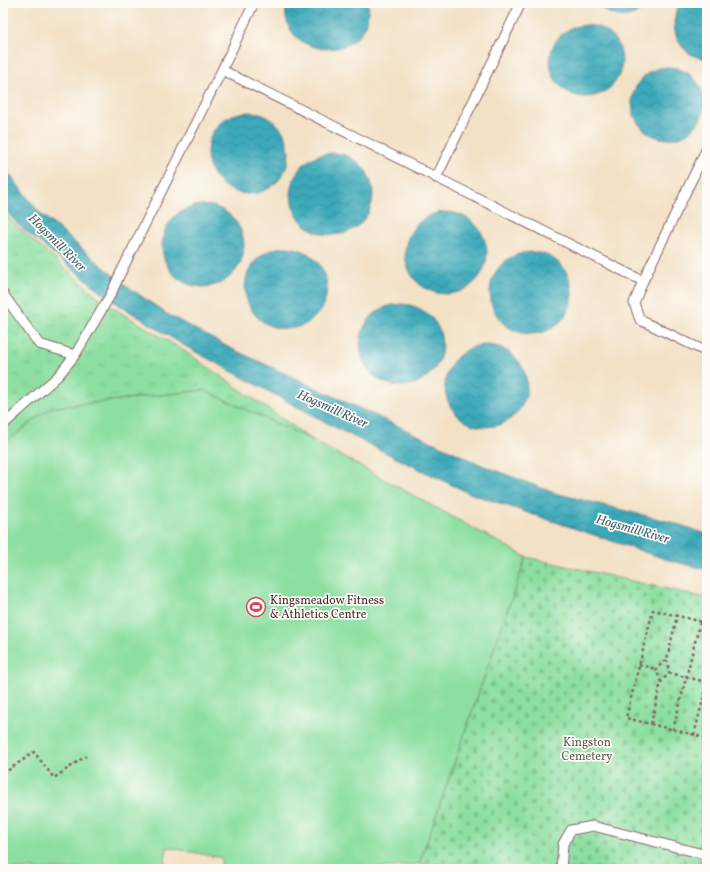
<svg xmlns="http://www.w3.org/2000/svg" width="710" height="872" font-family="Vollkorn,serif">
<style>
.grass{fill:url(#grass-tufts);stroke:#6b7f66}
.cemetery{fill:url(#cemetery-stones);stroke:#6b7f66}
.pitch{fill:#8cdfa1;stroke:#6b7f66}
.water{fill:url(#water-waves);stroke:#426472}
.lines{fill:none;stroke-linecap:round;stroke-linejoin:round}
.lane-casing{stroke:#856361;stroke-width:11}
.path{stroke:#856361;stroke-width:2.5;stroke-dasharray:3 3;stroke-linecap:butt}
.lane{stroke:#fff;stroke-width:9}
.labels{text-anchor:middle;stroke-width:3.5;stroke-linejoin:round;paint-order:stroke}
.poi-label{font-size:12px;fill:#4a1f2b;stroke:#fdfcf7;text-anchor:start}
.park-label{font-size:12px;fill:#5e594e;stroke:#fdfcf7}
.water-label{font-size:13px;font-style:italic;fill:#435d6b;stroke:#fdfcf7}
</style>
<defs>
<pattern id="grass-tufts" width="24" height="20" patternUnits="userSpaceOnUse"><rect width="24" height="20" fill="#8cdfa1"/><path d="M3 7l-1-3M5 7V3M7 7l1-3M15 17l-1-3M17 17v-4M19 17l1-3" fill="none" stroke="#7abf8b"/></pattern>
<pattern id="cemetery-stones" width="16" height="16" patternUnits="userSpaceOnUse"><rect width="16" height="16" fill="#8cdfa1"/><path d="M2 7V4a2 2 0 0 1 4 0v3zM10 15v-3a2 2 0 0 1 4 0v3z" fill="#7abf8b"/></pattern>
<pattern id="water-waves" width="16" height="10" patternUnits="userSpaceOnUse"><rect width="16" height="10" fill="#3ba9ba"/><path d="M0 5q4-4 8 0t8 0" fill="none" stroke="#348997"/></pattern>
</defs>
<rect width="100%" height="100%" fill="#fdfcf7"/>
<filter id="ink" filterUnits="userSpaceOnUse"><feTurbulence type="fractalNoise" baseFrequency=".025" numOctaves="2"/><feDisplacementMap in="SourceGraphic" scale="8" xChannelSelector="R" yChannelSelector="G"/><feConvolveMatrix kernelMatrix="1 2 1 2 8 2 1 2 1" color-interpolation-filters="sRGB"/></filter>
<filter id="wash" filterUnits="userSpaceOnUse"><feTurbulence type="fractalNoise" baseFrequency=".012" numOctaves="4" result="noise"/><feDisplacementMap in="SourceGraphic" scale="16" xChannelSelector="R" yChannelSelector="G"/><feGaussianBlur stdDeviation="0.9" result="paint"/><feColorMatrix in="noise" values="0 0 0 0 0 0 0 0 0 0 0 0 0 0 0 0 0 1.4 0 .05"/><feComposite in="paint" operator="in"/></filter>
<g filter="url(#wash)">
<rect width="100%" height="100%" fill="#f3e1c6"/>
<path class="grass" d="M3,211L13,223L105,303L183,350L314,441L203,390L50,408L3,444Z"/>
<path class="cemetery" d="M526,557L707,598V869H452V865L419,864Z"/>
<path class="pitch" d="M204,390L314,441L526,557L419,864L372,869H220L222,858L167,847L164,869H3V444L50,408Z"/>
<path class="water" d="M286,3H368C374,67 277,61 286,3Z
M595,3H651C634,20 613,21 595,3Z
M680,3H707V59C678,57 666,26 680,3Z
M550 61a36 36 0 1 1 72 0a36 36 0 1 1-72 0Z
M632 103a36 36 0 1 1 72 0a36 36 0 1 1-72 0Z
M207 153a41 41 0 1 1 82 0a41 41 0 1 1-82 0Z
M291 194a41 41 0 1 1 82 0a41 41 0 1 1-82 0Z
M3,166L39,212L120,281L167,314L228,347L484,466L555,493L671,522L707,534V570L665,559L469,493L398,459L340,430L183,345L110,299L18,225L3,207Z
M162 246a41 41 0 1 1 82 0a41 41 0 1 1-82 0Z
M405 253a41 41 0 1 1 82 0a41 41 0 1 1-82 0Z
M245 288a41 41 0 1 1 82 0a41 41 0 1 1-82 0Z
M490 293a41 41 0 1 1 82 0a41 41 0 1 1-82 0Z
M360 345a41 41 0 1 1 82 0a41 41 0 1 1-82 0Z
M445 386a41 41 0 1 1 82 0a41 41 0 1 1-82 0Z"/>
</g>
<g filter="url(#ink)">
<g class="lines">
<g class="lane-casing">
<path id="lane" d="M222,70L643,281L707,148
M436,178L521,3
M643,281L634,303L640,320L707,352
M3,294L39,344L75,355
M3,425L58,376L75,355L111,294L120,274L222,70L254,3
M561,869L563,844L571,830L593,826L707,855"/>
</g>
<path class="path" d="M707,623L653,610L626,718L707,738
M639,665L656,669
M669,673L707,682
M661,682L656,669L667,659L677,616
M651,724L661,682L669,673L667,660
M673,730L700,622
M694,735L707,684
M3,774L34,752L54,778L86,756"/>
<use href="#lane" class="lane"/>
</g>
</g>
<defs>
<g id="stadium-ring" transform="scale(1)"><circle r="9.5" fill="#fdfcf7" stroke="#d1495b" stroke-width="1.5"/><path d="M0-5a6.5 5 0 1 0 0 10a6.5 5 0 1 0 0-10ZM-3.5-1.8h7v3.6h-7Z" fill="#d1495b"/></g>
</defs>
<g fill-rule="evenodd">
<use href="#stadium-ring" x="256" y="607"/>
</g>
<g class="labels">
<g class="poi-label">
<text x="270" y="604">Kingsmeadow Fitness<tspan x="270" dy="14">&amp; Athletics Centre</tspan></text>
</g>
<g class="park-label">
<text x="587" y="746">Kingston<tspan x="587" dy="14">Cemetery</tspan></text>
</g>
<g class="water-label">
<text transform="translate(58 242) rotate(45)" y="5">Hogsmill River</text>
<text transform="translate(333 408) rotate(24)" y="5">Hogsmill River</text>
<text transform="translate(633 528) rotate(16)" y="5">Hogsmill River</text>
</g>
</g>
<rect width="710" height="872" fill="none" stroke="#fdfcf7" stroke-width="16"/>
</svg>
